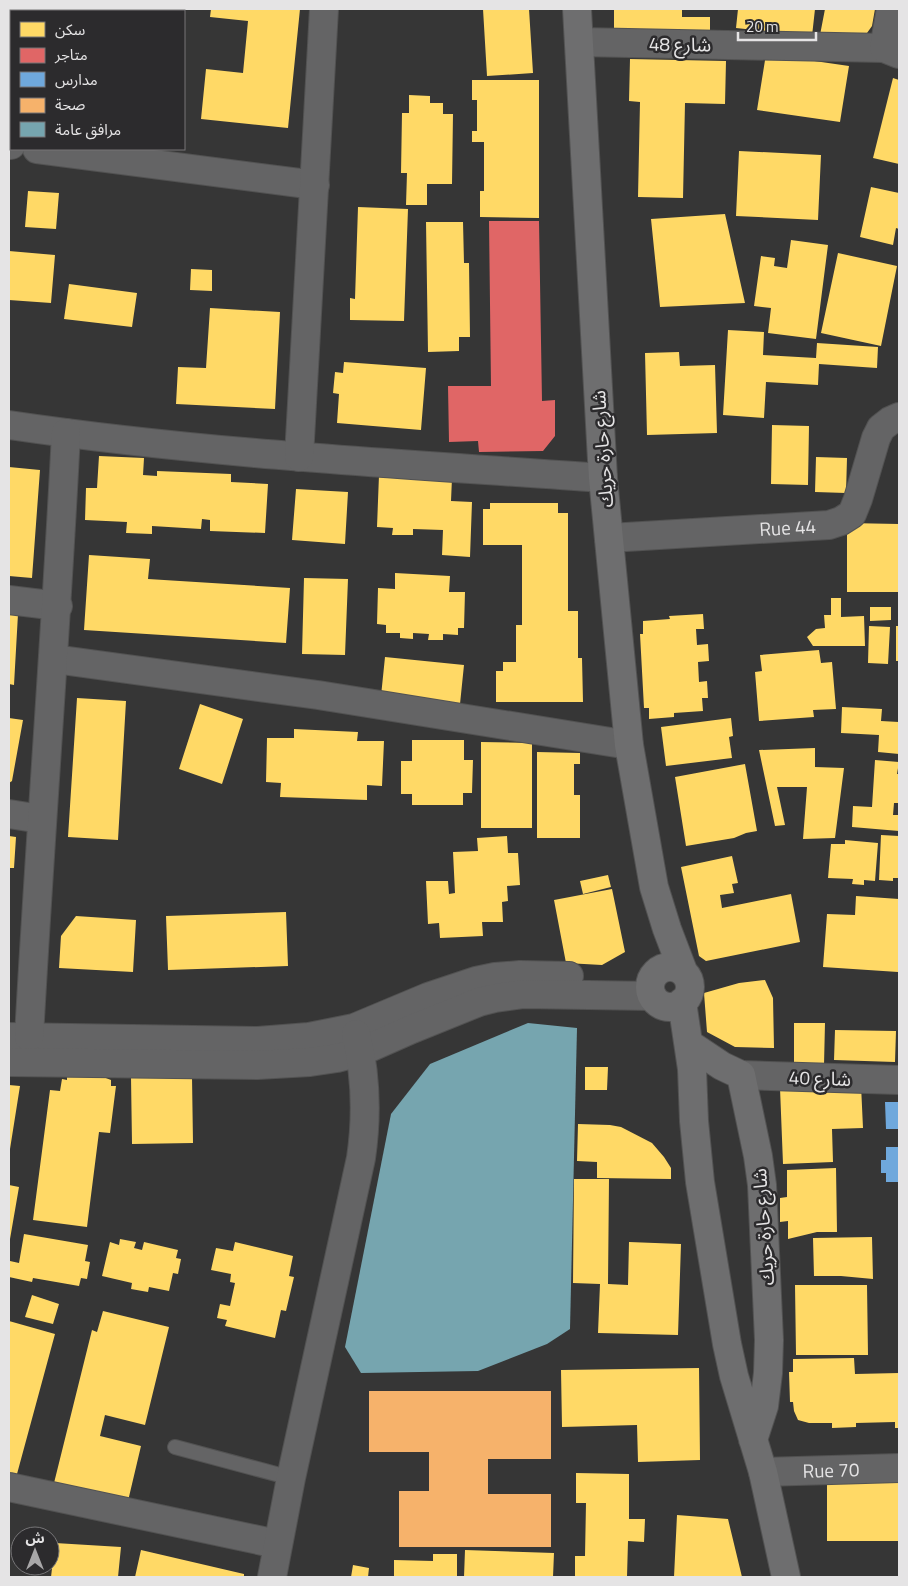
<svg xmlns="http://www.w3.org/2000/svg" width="908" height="1586" font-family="'Titillium Web','Noto Sans Arabic',sans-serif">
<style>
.homes{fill:#ffd966}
.shops{fill:#e06666}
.schools{fill:#6fa8dc}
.health{fill:#f6b26b}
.public{fill:#76a5af}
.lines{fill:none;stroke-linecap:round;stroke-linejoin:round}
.lane-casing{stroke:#525252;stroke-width:16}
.street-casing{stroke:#525252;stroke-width:30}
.secondary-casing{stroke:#525252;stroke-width:30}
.lane{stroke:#646465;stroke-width:14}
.street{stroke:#646465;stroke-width:28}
.secondary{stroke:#6e6e6f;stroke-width:28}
.labels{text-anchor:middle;stroke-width:5;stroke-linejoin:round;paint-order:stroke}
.street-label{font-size:19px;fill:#e5e4e5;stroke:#2c2b2d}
</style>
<rect width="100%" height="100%" fill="#363636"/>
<path class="homes" d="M42,9H102V11H42Z
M118,9H178V11H117Z
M211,9H300L288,128L201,119L206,69L243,73L248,21L210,17Z
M483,9H529L533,73L487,76Z
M614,9H682V17H710V35L614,34Z
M738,9H815L812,36L736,28Z
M825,9H875L872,26L867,33L859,38L820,35Z
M766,54L849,66L840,122L757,110Z
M630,59L726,61L725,104L685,103L683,198L638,197L640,102L629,101Z
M893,78L899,80V164L873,158Z
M472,80H539V218L480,217V191H484V142H472V131H477V100H472Z
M409,95L430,96V103H443V114H453L452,184H427V205H406L407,173H401L402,113H409Z
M739,151L821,155L818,220L736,216Z
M871,187L899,193V229L896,228L893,245L860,237Z
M28,191L59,193L56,229L25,227Z
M358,207L408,209L404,321L350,320V298L355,299Z
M725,214L745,303L660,307L651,219Z
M426,222H463L464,263H469L470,337H459V351L428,352Z
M791,240L828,245L816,339L768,333L771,308L754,306L761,256L775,258L774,266L787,268Z
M9,251L55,255L51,303L9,300Z
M838,253L897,266L881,346L821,333Z
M191,269L212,270V291L190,290Z
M69,284L137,293L132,327L64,319Z
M210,308L280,312L275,409L176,404L178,367L206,368Z
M728,330L764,332L763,355L816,358L817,343L878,347L877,368L819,364L818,385L766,382L764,418L723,415Z
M679,352L680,366L715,365L717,433L647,435L645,353Z
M344,362L426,368L421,430L337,423L339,394L333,393L335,372L343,373Z
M772,425L809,426L808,485L771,484Z
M99,456L144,458L143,475L157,476V471L231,474V482L268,484L265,533L210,531V520L202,519L201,529L152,526V534L126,533L127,522L85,520L86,488H97Z
M816,457L847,458L846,493L815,492Z
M9,467L40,470L32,578L9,576Z
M379,475L452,478L451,501L472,502L470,557L442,555L443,530L413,529V535H392L393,528L377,527Z
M296,489L348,492L345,544L292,540Z
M490,503H558V513H568V611H578V658H582L583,702H496V671H503V662H516V625H522V545H483V509H490Z
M847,523L899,524V592H847Z
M89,555L150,559L148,579L290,588L286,643L84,630Z
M395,573L450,576L449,592H465L464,628H458V635L443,634V640H428L429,634L413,633V639L400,638V633H386V625L377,624L378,588L395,589Z
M304,578L348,579L345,655L302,654Z
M831,598H841V617L864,616L865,646H813L807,637L816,629L825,628L824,615H831Z
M870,607H891V620L870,621Z
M9,613L18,614L14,685L9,684Z
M703,614L704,629H696L697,645L708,644L709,661L698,662L699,682L707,681L708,698H702L703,711L674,713V717L649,719V708H644L640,634H643V621L670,619L669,616Z
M869,626L890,627L888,664L868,663Z
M896,626H899V661H896Z
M819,650L821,663L832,662L836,709L813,710L814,717L759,721L755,672L762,671L760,655Z
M385,657L464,665L460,704L381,696Z
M77,698L126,701L118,840L68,837Z
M200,704L243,719L222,784L179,769Z
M842,707L882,709L881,721L899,722V754L878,752L879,735L841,733Z
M9,718L23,720L12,781L9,783Z
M731,718L733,736L729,737L732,758L666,766L661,727Z
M294,729L358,732L357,741H384L382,786L367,785V800L280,797L281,783L266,782L267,738H294Z
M412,740H464V760H473L472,793H463V805H412V794H401V761H412Z
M481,742L532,743V828H481Z
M815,748V767L844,768L835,838L803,839L807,787H777L785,825L775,826L759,750Z
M537,752L580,753V764H574V795H580V838H537Z
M875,760L899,762L897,774H899V803H894L893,815H899V831L852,827L853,806L872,807Z
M745,764L757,831L746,833L734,838L686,846L675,777Z
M881,835L899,836V878H893V881L879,880Z
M9,836L16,837L14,868H9Z
M507,836L508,853H518L520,885L507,886L508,901L502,902L503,922H482L483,936L440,938L439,923L428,924L426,881H448L449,894L455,893L453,852L478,851L477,838Z
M845,840L878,843L875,881L864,880V885L852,884L853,879L828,878L831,844H845Z
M732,856L738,883L732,884L734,893L720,895L722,908L791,894L800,942L706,961L699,956L681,867Z
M608,875L611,887L583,894L580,881Z
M612,889L625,952L602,965L566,963L554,900Z
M856,896L899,899L898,972L823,967L827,914L855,915Z
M286,912L288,966L168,970L166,916Z
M76,916L136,920L133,972L59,968L61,936Z
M765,980L773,998L774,1048L735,1047L707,1032L704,993L739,983Z
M794,1023H825L824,1065H794Z
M835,1030L896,1031L895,1062L834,1060Z
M585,1067H608L607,1090H585Z
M67,1075H98L111,1080V1086H116L110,1133L99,1132L87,1227L33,1220L50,1090L60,1091L62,1079L67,1080Z
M131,1077H192L193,1143L132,1144Z
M9,1085L20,1086L10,1149H9Z
M861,1085L863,1128L832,1129L833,1162L783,1164L780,1088Z
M578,1124L610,1125L621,1127L652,1143L664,1157L671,1168V1179L597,1178V1162L577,1161Z
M836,1168L837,1232H817L788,1239V1221L780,1222V1198L787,1197V1170Z
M574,1179H609L608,1284L628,1285L629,1242L681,1244L678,1335L598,1333L600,1284L573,1283Z
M9,1185L19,1187L10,1239L9,1238Z
M24,1234L88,1245L85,1261L90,1262L87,1279L81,1278L79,1286L33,1278L32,1282L9,1277L10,1261L19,1263Z
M872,1237L873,1279L841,1276H814L813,1238Z
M120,1239L136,1242L134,1248L142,1250L144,1242L178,1250L176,1258L181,1259L178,1274L173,1273L169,1291L149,1287L148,1292L131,1289L132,1283L102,1276L110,1242L119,1245Z
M235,1242L293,1256L289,1276L294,1277L286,1311L281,1310L275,1338L225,1326L227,1320L217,1318L220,1304L230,1306L235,1283L230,1282L231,1274L211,1270L216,1248L233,1251Z
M795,1285H867L868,1355H796Z
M32,1295L59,1304L53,1324L25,1317Z
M103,1311L169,1327L145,1425L105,1415L100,1436L141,1446L128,1501L54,1483L92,1330L97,1332Z
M9,1321L55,1334L14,1485L9,1484Z
M854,1358L855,1374L899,1373V1428H895V1422L856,1423V1427L832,1428V1423H809L798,1420L794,1411L793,1402H790L789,1372H793V1359Z
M699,1368L700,1460L638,1462L637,1425L562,1427L561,1370Z
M576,1473L629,1474V1519H645L644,1542L628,1541L627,1577H575V1556H585L586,1503H576Z
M827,1480H899V1541H827Z
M677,1515L728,1519L742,1577H674Z
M55,1543L121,1547L118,1577H51Z
M141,1550L244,1574V1577H135Z
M465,1550L554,1553L553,1577H464Z
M433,1554H457V1577H394V1560L433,1561Z
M353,1565L369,1568L368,1577H351Z"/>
<path class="shops" d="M489,221H539L542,401L555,400V436L543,451L479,452L478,441L449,442L448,386H491Z"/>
<path class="schools" d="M885,1102H899V1129H886Z
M886,1147H899V1182H886V1173H881V1160H886Z"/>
<path class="health" d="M369,1391H551V1459H488V1494H551V1547H399V1491H429V1452H369Z"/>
<path class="public" d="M528,1023L577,1028L570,1329L547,1344L478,1371L361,1373L345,1347L391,1114L430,1064Z"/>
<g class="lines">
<g class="lane-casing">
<path id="lane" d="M175,1447L291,1478"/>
</g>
<g class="street-casing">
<g id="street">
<path d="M579,42L884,48L899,54"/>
<path d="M884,48L891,9"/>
<path d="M9,145H11"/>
<path d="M37,149L315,185"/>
<path d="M9,425C205,454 405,464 603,478"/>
<path d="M299,457L324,9"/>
<path id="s1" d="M609,538L829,525L841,521L852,514L858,499L876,438L881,428L890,421L899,417"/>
<path d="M9,600L58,606"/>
<path d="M54,659L318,695L629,745"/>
<path d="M9,814L41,819"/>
<path d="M9,1037L258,1041L309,1037L354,1028L428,997L476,981L495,977L520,975L569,976"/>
<path d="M29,1037C40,836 56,635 66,433"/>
<path d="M9,1062L257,1065L310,1062L337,1058L360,1052L412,1029L479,1002L495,998L524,994L652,996"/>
<path d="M741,1075L899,1080"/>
<path id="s2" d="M763,1472L899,1468"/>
<path d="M9,1487L277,1544"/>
<path d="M272,1577L291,1478L361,1158C367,1117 366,1075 356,1034"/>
</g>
</g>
<g class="secondary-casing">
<path id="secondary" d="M577,9L603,478L629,745L654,887L667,929L683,971
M650 987a20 20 0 1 1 40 0a20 20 0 1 1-40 0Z
M682,1002L692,1069L694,1121L700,1182L727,1344L734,1376L763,1472L786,1577
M689,1044L722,1066L741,1075L758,1156L762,1185L769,1340L768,1373L764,1406L753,1440"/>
</g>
<use href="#lane" class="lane"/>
<use href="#street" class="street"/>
<use href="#secondary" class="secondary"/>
</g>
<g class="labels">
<g class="street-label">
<text transform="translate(680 44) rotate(1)" y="7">شارع 48</text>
<text transform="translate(602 449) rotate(-94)" y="7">شارع حارة حريك</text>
<text dy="7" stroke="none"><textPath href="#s1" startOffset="179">Rue 44</textPath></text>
<text transform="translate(820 1078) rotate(2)" y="7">شارع 40</text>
<text transform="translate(763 1227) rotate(-94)" y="7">شارع حارة حريك</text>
<text dy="7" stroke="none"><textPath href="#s2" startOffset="68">Rue 70</textPath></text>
</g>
</g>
<rect width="908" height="1586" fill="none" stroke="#e5e4e5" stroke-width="20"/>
<rect x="10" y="10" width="175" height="140" fill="#2c2b2d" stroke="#767577"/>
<rect x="20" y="22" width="25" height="15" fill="#ffd966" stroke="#767577"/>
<text x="55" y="35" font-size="15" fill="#e5e4e5">سكن</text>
<rect x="20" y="48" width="25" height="15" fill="#e06666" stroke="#767577"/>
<text x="55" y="60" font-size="15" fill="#e5e4e5">متاجر</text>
<rect x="20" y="72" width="25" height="15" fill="#6fa8dc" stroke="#767577"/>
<text x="55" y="85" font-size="15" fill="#e5e4e5">مدارس</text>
<rect x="20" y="98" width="25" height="15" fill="#f6b26b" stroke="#767577"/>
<text x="55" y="110" font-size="15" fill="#e5e4e5">صحة</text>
<rect x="20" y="122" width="25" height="15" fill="#76a5af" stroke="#767577"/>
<text x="55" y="135" font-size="15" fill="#e5e4e5">مرافق عامة</text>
<g transform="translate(35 1551)"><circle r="24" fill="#2c2b2d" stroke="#767577"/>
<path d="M0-4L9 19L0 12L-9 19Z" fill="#a8a7a8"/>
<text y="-8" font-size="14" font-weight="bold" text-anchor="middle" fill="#e5e4e5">ش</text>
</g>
<path d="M738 32v8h78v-8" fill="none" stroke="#e5e4e5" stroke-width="2.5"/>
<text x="746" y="32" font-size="15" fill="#e5e4e5" stroke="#2c2b2d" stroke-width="4" paint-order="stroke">20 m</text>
</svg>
